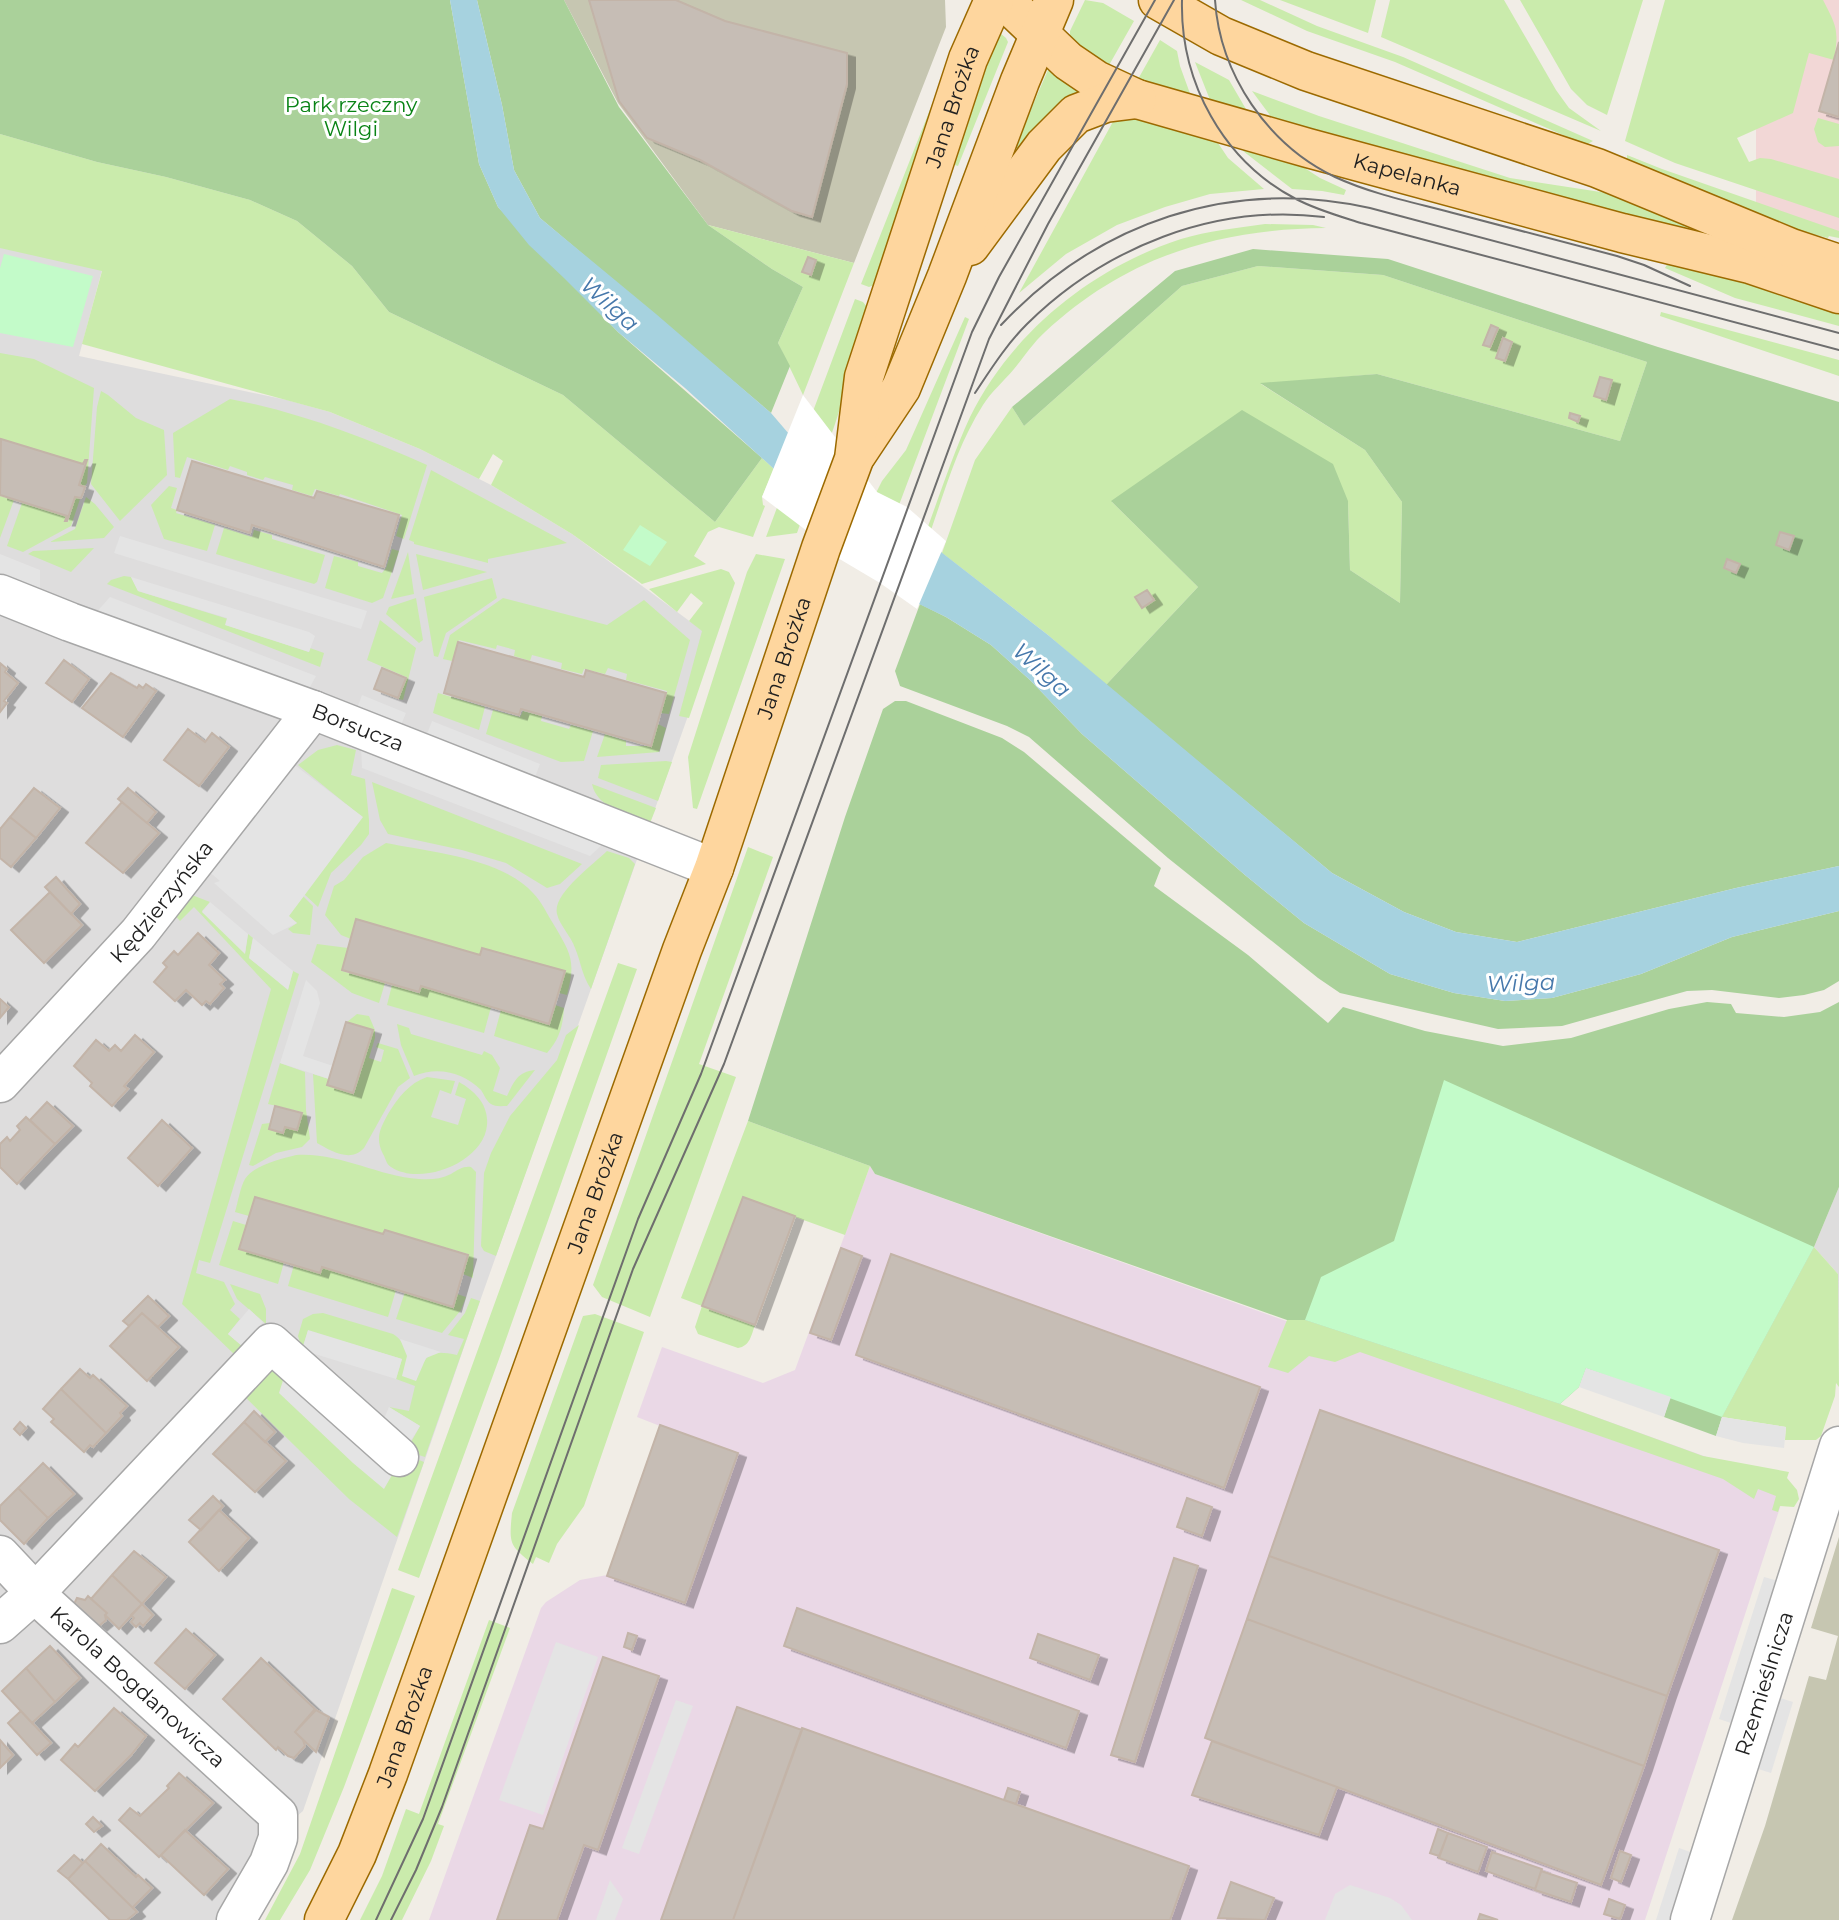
<svg xmlns="http://www.w3.org/2000/svg" width="1839" height="1920" font-family="Montserrat,sans-serif">
<style>
.residential{fill:#dedddd}
.commercial{fill:#f2d7d6}
.industrial{fill:#ead8e6}
.construction{fill:#c6c6b1}
.grass{fill:#caebac}
.forest{fill:#aad19a}
.park{fill:#c3fbc9}
.parking{fill:#e4e4e4}
.water{fill:#a6d2df}
.pier{fill:#fff}
.building{fill:#c6bdb5;stroke:#c3b4a8;stroke-width:2;filter:url(#shadow)}
.lines{fill:none;stroke-linecap:round;stroke-linejoin:round}
.minor-casing{stroke:#a7a7a7;stroke-width:41}
.major-casing{stroke:#9c6a00;stroke-width:41}
.minor{stroke:#fff;stroke-width:38}
.major{stroke:#fed69e;stroke-width:38}
.tram{stroke:#6e6e6e;stroke-width:2}
.labels{text-anchor:middle;stroke-width:6;stroke-linejoin:round;paint-order:stroke}
.park-label{font-size:21px;fill:#098315;stroke:#fff}
.street-label{font-size:21px;fill:#202020;stroke:#fff}
.water-label{font-size:23px;font-style:italic;fill:#4678ab;stroke:#fff}
</style>
<defs>
<filter id="shadow"><feDropShadow dx="8" dy="4.5" stdDeviation="0" flood-color="#0004"/></filter>
</defs>
<rect width="100%" height="100%" fill="#f1ede6"/>
<path class="residential" d="M0,243L102,270L79,356L287,400L330,412L420,449L491,485L572,534L715,640L480,1301L303,1811L297,1816L285,1808L227,1920H0Z
M1839,1187V1387L1838,1274L1814,1247Z"/>
<path class="commercial" d="M1756,0H1839V237L1756,211Z"/>
<path class="industrial" d="M870,1166L875,1174L1286,1321L1305,1320L1560,1404L1787,1486L1645,1920H429L541,1608L546,1602L580,1580L607,1575L660,1426L637,1417L662,1347L763,1383L795,1370Z"/>
<path class="construction" d="M564,0H945L946,27L854,263L708,225L618,103Z
M1839,1537V1920H1732L1765,1826L1809,1676L1826,1680L1838,1636L1811,1628Z"/>
<path class="grass" d="M1085,0L1103,3L1134,21L1108,67L1086,53L1070,36V31Z
M1241,0H1260L1317,26L1403,57L1593,141L1586,145L1395,62L1307,31Z
M1280,0H1376L1368,33Z
M1390,0H1504L1556,90L1569,108L1601,131L1381,37Z
M1520,0H1643L1607,115L1587,105L1571,89Z
M1665,0H1823C1837,27 1839,30 1834,60L1809,53L1793,113L1737,138L1749,162L1760,158L1771,159L1839,179V218L1675,163L1625,141Z
M1000,33L1006,38L1008,42L958,166L952,164L987,54Z
M1160,40L1177,51L1180,66L1192,99L1137,81Z
M1195,62L1229,80L1250,116L1212,105Z
M946,69L880,283L869,287L861,284Z
M1048,70L1080,89L1081,95L1018,153L1015,146Z
M1252,91L1319,116L1510,178L1607,193L1637,203L1722,240L1275,122Z
M1115,118L1140,119L1216,140L1228,158L1264,189L1210,194L1165,207L1117,225L1066,254L1019,293Z
M1818,118L1839,124V146L1825,147L1818,142L1814,129Z
M0,134L97,162L166,177L250,200L297,221L352,266L389,312L563,395L715,522L762,458L774,469L762,497L763,505L765,506L753,537L719,527L708,532L694,556L706,564L642,584L572,534L491,485L503,461L493,454L479,479L420,449L330,412L82,344L102,271L0,248Z
M1244,148L1297,163L1320,178L1346,190L1344,195L1322,191L1292,189L1243,151Z
M1627,155L1662,169L1839,231V238L1829,236L1828,238L1796,230L1627,162Z
M1265,224L1313,225L1326,228C1217,229 1126,257 1045,332C1033,343 1024,357 1014,369C1004,381 991,392 983,405C958,444 945,490 930,533L926,532C940,494 953,454 970,417C1012,332 1092,268 1181,239C1208,231 1236,228 1265,224Z
M708,225L854,263L803,395L778,343L803,287L772,269Z
M1669,261L1750,281L1839,311V326L1735,298L1665,268Z
M1258,266L1383,275L1647,362L1620,441L1377,374L1261,384L1365,450L1402,502L1400,603L1350,570L1348,501L1112,502L1198,587L1106,685L1048,635L942,553L975,460L1012,407L1024,426L1182,286Z
M855,299L863,302L871,312L835,424L797,533L766,537Z
M1661,312L1839,360V376L1660,316Z
M965,317L969,319L899,505L874,497L882,481L906,450Z
M0,353L34,359L94,388L87,483L84,487L80,485L87,460L84,459L83,464L0,439Z
M101,391L108,395L136,418L164,430L167,475L120,521L91,484L97,407Z
M230,399C298,412 364,437 427,465L404,539L396,536L402,515L340,494L339,496L315,489L312,496L292,490L293,485L265,477L263,480L247,475V472L230,466L228,470L187,457L180,478L175,477L173,433Z
M431,470L567,543L488,559V563L414,544V542L409,540Z
M169,486L177,488L171,508L177,510L176,513L215,525L207,551L164,539L151,505Z
M0,496L14,500L0,538Z
M75,497L80,499L71,526L23,552L7,546L22,503L66,516L65,521L68,522Z
M86,497L95,504L114,527L104,538L50,542L75,529Z
M224,528L252,537L254,530L272,535V539L325,555L317,582L314,584L216,554Z
M94,548L71,572L28,554L33,551Z
M392,549L399,551L383,598L372,603L325,588L334,556L358,562V566L382,573L386,568Z
M408,552L414,594L391,599Z
M416,554L487,572L423,590Z
M756,554L785,559L697,809L693,808L688,757L747,572Z
M721,569L729,572L735,583L689,718L679,716L702,631L689,621L703,603L691,593L677,612L649,589Z
M124,576L131,577L138,591L228,619L226,625L309,652L310,648L324,653L320,667L107,584L111,580Z
M492,578L497,598L446,633L438,657L434,656L424,597Z
M416,598L423,640L419,643L386,614L389,607Z
M503,598L607,625L644,600L690,640L669,714L660,713L667,691L626,680L627,674L608,668L605,674L584,669L582,674L561,669L562,663L532,655L530,661L514,656L515,650L497,645L496,649L459,640L452,661L443,659L450,635Z
M380,620L416,648L403,700L399,699L406,677L367,660Z
M438,693L485,707L479,730L433,713Z
M493,710L520,717L523,711L542,716L541,721L569,729L571,725L593,731L584,761L561,762L486,734Z
M658,724L666,728L659,752L597,757L605,734L626,741V746H651Z
M337,745L356,750L351,775L365,779L369,820V834L361,845L331,873L318,907L304,894L362,817L298,765L318,750Z
M666,761L672,762L658,801L598,778L601,765Z
M372,782L582,864L560,884L547,888L506,863L462,850L388,834L380,820Z
M592,784L656,808L650,823C630,814 597,809 592,784Z
M386,843C431,852 501,858 533,893C542,902 547,914 554,925C571,954 576,961 567,995L559,993L565,971L482,948L480,955L357,919L351,939L341,935L325,915L334,886L344,880L363,857Z
M748,847L773,857L699,1064L736,1077L650,1317L602,1297L593,1285Z
M607,851L629,858L635,864L591,989C582,976 581,962 575,948C571,936 560,926 557,914C552,894 594,864 607,851Z
M192,895L210,902L202,911L245,953L248,934L253,938L249,958L288,989L293,971L299,974L210,1263L199,1260L196,1273L224,1282L235,1304L230,1310L240,1319L228,1334L242,1346L235,1355L182,1304L271,989L194,907L180,921L172,912Z
M303,896L313,906L310,935L293,933L288,929L297,923L288,916Z
M317,944L348,948L342,971L385,983L379,1003L352,993L311,962Z
M618,963L637,969L499,1359L419,1578L398,1570Z
M392,985L419,993L421,986L491,1007L484,1033L387,1005Z
M555,1005L564,1008C563,1026 559,1040 547,1053L494,1036L501,1010L549,1024Z
M357,1014L369,1016L375,1030V1038L369,1058L381,1062L384,1050L376,1047L378,1043L398,1049L410,1078L398,1087L364,1148C351,1163 331,1151 317,1143L313,1074L329,1079L327,1085L354,1093L373,1031L347,1022Z
M397,1024L409,1028L411,1034L482,1055L484,1051L492,1055L500,1068L493,1091L507,1096C514,1082 517,1072 535,1070L507,1106C502,1106 495,1107 491,1104C486,1101 484,1094 481,1090C463,1072 437,1066 414,1076L401,1045Z
M579,1025L496,1256L484,1251L481,1246L484,1173L491,1153L510,1116L557,1060L566,1035Z
M280,1063L305,1072L306,1110L310,1139L302,1147L276,1153L253,1166L249,1165L262,1124L270,1123L269,1129L282,1133L285,1127L297,1130L302,1112L268,1104Z
M427,1077L455,1081L451,1094L440,1090L431,1117L458,1125L466,1099L455,1095L459,1082C475,1091 489,1105 487,1125C484,1162 421,1187 391,1167C386,1164 386,1159 383,1154C375,1138 380,1129 388,1114C398,1098 409,1083 427,1077Z
M748,1121L870,1166L845,1235L743,1198L702,1306L755,1325C751,1336 750,1346 738,1348L698,1334L695,1327L702,1306L681,1298Z
M296,1155C339,1152 377,1176 419,1179C430,1180 441,1179 451,1174C458,1170 463,1166 471,1167L476,1172L473,1278L463,1274L468,1254L385,1230L383,1234L255,1197L249,1216L235,1212C238,1202 240,1188 245,1179C254,1165 281,1159 296,1155Z
M233,1221L246,1225L284,1262L278,1284L219,1265Z
M1814,1247L1838,1274L1839,1387L1836,1383L1835,1396L1821,1436L1816,1440H1785L1786,1427L1722,1417Z
M294,1265L320,1273L322,1267L396,1290L388,1317L288,1286Z
M230,1284L260,1294L266,1309V1324L237,1299Z
M405,1292L453,1307L457,1294L466,1297L461,1310L442,1333L396,1319Z
M471,1298L480,1301L425,1457L406,1451L420,1426L389,1407L409,1411L415,1386L396,1379L402,1359L308,1331L302,1349L298,1336L303,1319L313,1314L323,1313L393,1334C408,1342 409,1365 416,1381C425,1354 429,1349 457,1355L464,1339L448,1335L465,1313Z
M595,1314L644,1332L584,1506L557,1544L549,1563L536,1557L533,1564C509,1545 509,1544 512,1513L583,1316Z
M1287,1320H1305L1560,1404L1703,1456L1789,1472L1787,1478L1797,1490L1799,1499L1794,1507L1780,1506L1778,1512L1772,1510L1776,1496L1758,1489L1754,1499L1723,1479L1360,1352L1335,1362L1309,1356L1288,1373L1268,1367Z
M275,1368L404,1454L424,1462L397,1537L349,1499L238,1390L244,1384Z
M392,1588L415,1596L344,1787L310,1870L280,1920H265L300,1854Z
M489,1620L510,1628L438,1824L444,1826L431,1861L402,1920H360L382,1876L406,1809L419,1814Z"/>
<path class="forest" d="M0,0H450L479,164L498,207L618,332L762,458L715,522L563,395L389,312L352,266L297,221L250,200L166,177L97,162L0,134Z
M477,0H564L619,107L708,225L772,269L803,287L778,343L790,366L771,413L540,218L514,170L502,105Z
M1253,249L1388,259L1658,347L1839,402V866L1736,888L1517,942L1456,932L1404,912L1332,873L1106,685L1198,587L1111,501L1242,410L1333,464L1348,501L1350,570L1400,603L1402,502L1365,450L1260,383L1377,374L1620,441L1647,362L1383,275L1258,266L1182,286L1024,426L1012,407L1175,271Z
M920,604L946,617L991,645L1030,680L1082,734L1245,875L1304,923L1390,974L1454,993L1505,1001L1552,998L1641,974L1732,937L1839,911V981L1824,990L1804,995L1779,998L1712,990L1687,991L1562,1026L1498,1029L1340,993L1318,978L1168,858L1029,737L1007,726L900,686L895,671Z
M895,701H906L1002,738L1024,752L1161,868L1154,886L1248,955L1328,1023L1343,1007L1425,1031L1503,1046L1571,1038L1669,1009L1707,1002L1731,1004L1736,1013L1784,1017L1820,1012L1839,1002V1187L1814,1247L1722,1417L1716,1436L1664,1417L1670,1397L1586,1368L1579,1387L1560,1404L1305,1320H1287L875,1174L870,1166L748,1121L845,817L883,709Z"/>
<path class="park" d="M4,254L93,276L73,347L0,333V268Z
M640,525L667,542L650,566L623,550Z
M1444,1080L1814,1247L1722,1417L1586,1368L1579,1387L1560,1404L1305,1320L1321,1277L1394,1241Z"/>
<path class="parking" d="M120,536L367,611L361,629L114,553Z
M0,554L40,570V593L0,577Z
M131,577L309,632L315,636L309,652L225,625L227,618L138,591Z
M110,597L316,676L305,696L94,615Z
M362,695L406,713L398,732L355,714Z
M432,721L540,764L532,785L424,742Z
M361,745L607,840L590,856L362,768Z
M288,760L363,817L289,916L297,923L273,935L214,883L220,881L206,869Z
M210,902L248,934L245,954L202,912Z
M253,938L293,971L288,990L249,958Z
M306,980L317,991L320,1003L303,1056L333,1066L329,1079L280,1063Z
M249,1309L263,1322L242,1346L228,1334Z
M308,1330L402,1359L396,1379L302,1350Z
M400,1339L441,1352L426,1358L416,1381L402,1376L407,1356Z
M1586,1368L1671,1397L1664,1417L1579,1387Z
M286,1371L396,1468L384,1489L353,1463L279,1393Z
M389,1407L420,1426L407,1447L381,1426Z
M1722,1417L1786,1427L1784,1448L1743,1443L1716,1436Z
M1764,1577L1782,1582L1737,1725L1719,1719Z
M556,1642L598,1657L543,1815L499,1800Z
M1774,1696L1793,1702L1771,1773L1752,1767Z
M676,1700L693,1706L639,1854L622,1848Z
M1679,1848L1696,1854L1675,1920H1656Z
M610,1880L623,1899L615,1920H596Z
M1350,1885L1390,1898L1401,1905L1412,1920H1325L1335,1894Z"/>
<path class="water" d="M450,0H477L502,105L514,170L540,218L656,314L771,413L789,434L1048,635L1332,873L1404,912L1456,932L1517,942L1736,888L1839,866V911L1732,937L1641,974L1552,998L1505,1001L1454,993L1390,974L1304,923L1245,875L1082,734L1030,680L991,645L946,617L919,604L774,469L685,388L618,332L564,278L529,245L498,207L479,164Z"/>
<path class="pier" d="M803,395L877,492L907,507L946,541L917,609L880,583L821,548L811,534L762,497Z"/>
<path class="building" d="M589,0H676L725,21L847,53V84L812,217L792,211L700,160L647,138L619,101Z
M1839,42V117L1819,111Z
M808,257L816,260L811,275L802,272Z
M1491,325L1498,328L1490,347L1483,345Z
M1503,338L1512,342L1505,361L1496,358Z
M1600,377L1612,380L1606,400L1594,396Z
M1570,413L1580,416L1578,422L1569,418Z
M1,439L83,464L85,460H87L79,485L85,487L83,493L81,498L75,497L67,521H65L67,516L0,495Z
M192,461L314,498L317,491L399,515L384,567L252,525L250,533L177,510Z
M1780,532L1794,536L1789,550L1776,545Z
M1727,559L1740,564L1736,573L1724,568Z
M1147,590L1154,600L1142,608L1135,597Z
M458,642L584,677L586,670L666,693L651,746L521,709L519,715L444,693Z
M64,660L89,679L72,702L46,683Z
M0,663L7,669L5,672L18,683L4,701L7,703L0,712Z
M382,668L406,678L398,698L374,689Z
M111,673L137,688L139,685L143,688L146,684L156,691L123,737L82,708Z
M188,729L205,742L212,733L229,747L199,786L164,760Z
M34,788L60,808L36,838L10,817Z
M128,788L156,812L147,823L118,799Z
M122,802L159,833L123,873L86,843Z
M10,817L36,838L11,867L0,858V829Z
M56,877L80,904L71,914L45,887Z
M50,892L82,925L44,963L11,930Z
M356,919L480,955L482,948L565,971L549,1024L421,986L419,992L342,970Z
M198,933L219,953L209,965L225,980L220,984L224,988L210,1004L206,1001L202,1005L186,990L175,1001L154,982L167,967L163,963L174,951L178,955Z
M0,999L9,1007L0,1018Z
M346,1022L373,1030L353,1093L327,1085Z
M135,1035L154,1052L124,1086L128,1089L112,1106L90,1086L92,1083L74,1066L96,1040L109,1051L115,1045L121,1051Z
M47,1102L73,1126L55,1144L30,1120Z
M275,1106L302,1113L297,1130L285,1127L283,1133L269,1129Z
M26,1117L55,1144L17,1184L0,1167V1144L7,1137L10,1141L20,1130L17,1126Z
M162,1120L192,1148L158,1186L128,1158Z
M255,1197L383,1234L385,1230L468,1255L453,1307L322,1267L320,1273L239,1249Z
M743,1197L795,1216L755,1325L702,1306Z
M841,1248L862,1256L831,1340L810,1333Z
M891,1254L1260,1387L1224,1488L856,1355Z
M148,1296L169,1316L158,1327L142,1313L129,1326L123,1321Z
M142,1313L179,1347L147,1381L110,1346Z
M80,1369L90,1378L93,1375L127,1406L120,1413L122,1416L106,1433L61,1389Z
M61,1389L106,1433L93,1447L90,1445L84,1452L51,1422L54,1419L43,1409Z
M1320,1410L1719,1550L1667,1696L1269,1556Z
M254,1411L275,1432L265,1442L244,1422Z
M20,1422L26,1428L20,1435L14,1429Z
M244,1422L286,1461L255,1492L213,1454Z
M660,1425L738,1453L685,1603L607,1576Z
M43,1463L74,1494L48,1518L18,1488Z
M18,1488L48,1518L24,1544L0,1520V1506Z
M213,1496L223,1506L201,1530L189,1520Z
M1187,1498L1212,1507L1202,1536L1177,1527Z
M219,1510L249,1538L219,1571L189,1542Z
M134,1551L166,1577L142,1604L112,1575Z
M1269,1556L1667,1696L1644,1766L1247,1619Z
M1174,1558L1198,1566L1135,1762L1111,1755Z
M112,1575L142,1604L119,1629L105,1615L107,1613L91,1599Z
M88,1596L107,1613L105,1615L106,1620L99,1626L74,1604L77,1598L85,1600Z
M142,1604L153,1615L143,1626L140,1623L136,1627L131,1622L134,1618L131,1615Z
M797,1608L1079,1711L1066,1748L784,1646Z
M1247,1619L1644,1766L1601,1885L1205,1738Z
M186,1629L215,1655L185,1689L155,1663Z
M628,1633L637,1636L632,1650L624,1647Z
M1038,1634L1099,1655L1090,1680L1030,1658Z
M50,1646L80,1678L55,1702L26,1668Z
M603,1657L659,1676L598,1850L584,1845L557,1920H497L530,1825L543,1829Z
M261,1658L315,1709L295,1732L303,1740L305,1746L294,1758L288,1756L278,1747L276,1750L223,1699Z
M26,1668L55,1702L32,1723L2,1691Z
M737,1707L802,1730L733,1920H661Z
M114,1708L146,1736L131,1755L95,1791L61,1760L75,1744L78,1747Z
M316,1710L329,1717L316,1752L295,1732Z
M21,1711L51,1743L37,1755L8,1723Z
M802,1728L1189,1866L1170,1920H733Z
M0,1740L13,1755L0,1768Z
M1212,1741L1337,1787L1319,1835L1192,1795Z
M179,1773L213,1803L159,1857L119,1820L130,1808L140,1816L169,1788L167,1786Z
M1008,1788L1020,1792L1016,1804L1004,1800Z
M93,1817L102,1826L94,1832L86,1824Z
M1438,1829L1448,1833L1439,1856L1430,1853Z
M185,1830L228,1869L204,1895L161,1855Z
M1448,1833L1487,1847L1478,1872L1439,1858Z
M101,1844L136,1877L138,1875L152,1888L133,1907L137,1912L85,1861Z
M1620,1851L1631,1855L1621,1882L1611,1878Z
M1492,1852L1542,1869L1535,1889L1486,1871Z
M74,1855L83,1863L68,1879L58,1871Z
M85,1861L137,1912L127,1920H110L68,1879Z
M1541,1871L1577,1883L1571,1902L1535,1890Z
M1231,1882L1274,1898L1265,1920L1218,1918Z
M1609,1899L1625,1905L1620,1919L1604,1914Z
M1480,1914L1498,1920H1478Z"/>
<g class="lines">
<g class="minor-casing">
<g id="minor">
<path id="s1" d="M0,594L70,622L313,710L714,868"/>
<path id="s2" d="M0,1083L138,934L313,710"/>
<path id="s3" d="M0,1555L45,1603L278,1815V1838L269,1863L236,1920"/>
<path d="M0,1624L35,1593L271,1343L399,1457"/>
<path id="s4" d="M1690,1920L1839,1446"/>
</g>
</g>
<g class="major-casing">
<g id="major">
<path id="s5" d="M1004,0L1068,61L1096,80L1137,99L1308,148L1622,233L1750,264L1839,294"/>
<path d="M1158,0L1221,36L1306,71L1597,168L1791,248L1839,264"/>
<path d="M970,246L1044,146L1076,114L1105,103L1137,99"/>
<path d="M857,454L901,388L947,276L1020,81L1054,0"/>
<path id="s6" d="M324,1920L357,1854L388,1774L682,950L714,868L821,548L854,459L864,377L968,59L994,0"/>
</g>
</g>
<use href="#minor" class="minor"/>
<use href="#major" class="major"/>
<path class="tram" d="M1182,0C1180,82 1223,161 1296,199C1317,210 1339,216 1361,223L1839,350
M1215,0C1220,75 1268,145 1335,177C1374,195 1417,203 1457,214C1511,228 1564,242 1617,256L1644,265L1690,286
M1001,325C1098,222 1230,177 1370,208L1839,333
M975,393C991,369 1006,345 1027,324C1104,248 1214,203 1324,217
M376,1920L423,1819L638,1219L701,1074L972,332L999,277L1155,0
M391,1920L416,1870L442,1807L633,1269L724,1064L989,339L1048,224L1174,0"/>
</g>
<g class="labels">
<g class="park-label">
<text x="351" y="112">Park rzeczny<tspan x="351" dy="24">Wilgi</tspan></text>
</g>
<g class="street-label">
<text dy="7" stroke="none"><textPath href="#s6" startOffset="1922">Jana Brożka</textPath></text>
<text dy="7" stroke="none"><textPath href="#s5" startOffset="448">Kapelanka</textPath></text>
<text dy="7" stroke="none"><textPath href="#s6" startOffset="1344">Jana Brożka</textPath></text>
<text dy="7" stroke="none"><textPath href="#s1" startOffset="382">Borsucza</textPath></text>
<text dy="7" stroke="none"><textPath href="#s2" startOffset="243">Kędzierzyńska</textPath></text>
<text dy="7" stroke="none"><textPath href="#s6" startOffset="777">Jana Brożka</textPath></text>
<text dy="7" stroke="none"><textPath href="#s4" startOffset="248">Rzemieślnicza</textPath></text>
<text dy="7" stroke="none"><textPath href="#s3" startOffset="191">Karola Bogdanowicza</textPath></text>
<text dy="7" stroke="none"><textPath href="#s6" startOffset="210">Jana Brożka</textPath></text>
</g>
<g class="water-label">
<text transform="translate(610 304) rotate(42)" y="8">Wilga</text>
<text transform="translate(1042 670) rotate(42)" y="8">Wilga</text>
<text transform="translate(1521 983) rotate(-2)" y="8">Wilga</text>
</g>
</g>
</svg>
